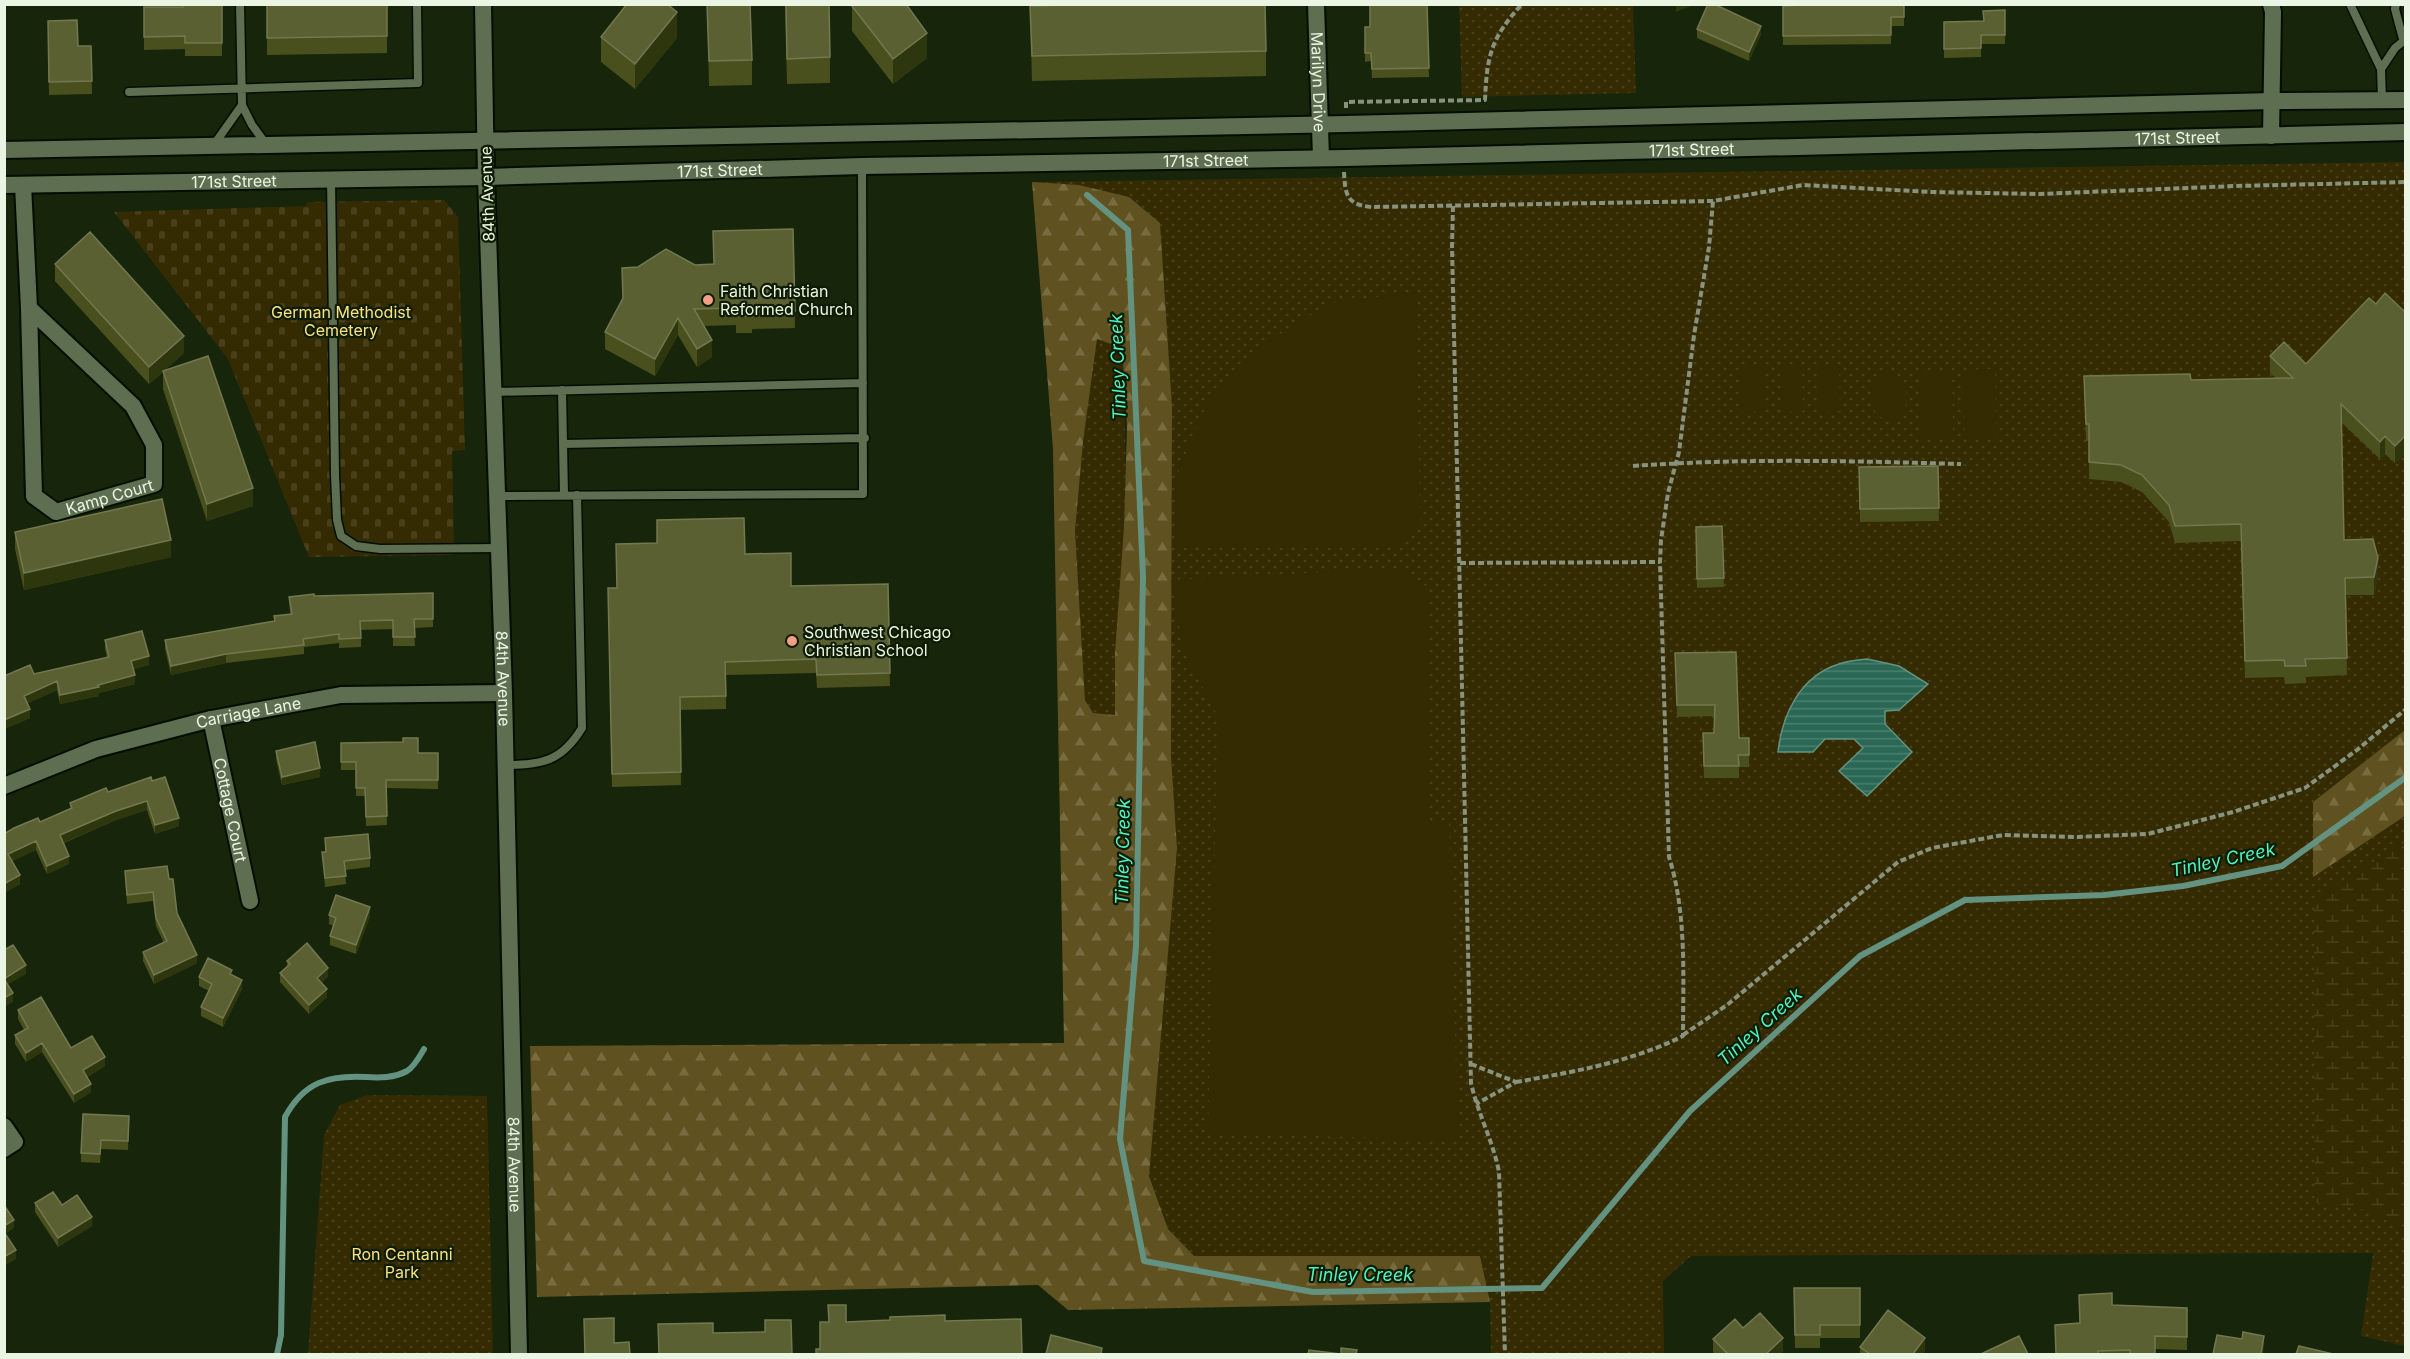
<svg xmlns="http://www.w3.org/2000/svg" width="2410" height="1359" font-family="Inter,sans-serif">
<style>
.green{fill:url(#green-dots)}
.forest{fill:url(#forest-firs);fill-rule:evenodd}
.wetland{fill:url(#wetland-marsh)}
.cemetery{fill:url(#cemetery-stones)}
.pitch{fill:#352b03}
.water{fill:url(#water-rules);stroke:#649280;stroke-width:1.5}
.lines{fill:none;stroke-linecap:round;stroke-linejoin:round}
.stream{stroke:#649280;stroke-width:6}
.service-casing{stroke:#040e00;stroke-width:11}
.minor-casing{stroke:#040e00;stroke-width:20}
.tertiary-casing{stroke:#040e00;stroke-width:20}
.path{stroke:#87937e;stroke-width:4;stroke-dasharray:6 3;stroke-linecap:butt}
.service{stroke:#5d6e51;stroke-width:8}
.minor{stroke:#5d6e51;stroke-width:16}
.tertiary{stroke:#5d6e51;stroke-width:16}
.wall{fill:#4a4f1e}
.shaded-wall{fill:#2e360d}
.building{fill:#5b6033;stroke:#72784f;stroke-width:1.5}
.poi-dot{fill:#f49e87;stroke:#0e1c03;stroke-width:2}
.labels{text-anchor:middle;stroke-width:4.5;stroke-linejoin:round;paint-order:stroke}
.street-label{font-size:16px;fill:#ebf5e4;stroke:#0e1c03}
.poi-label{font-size:16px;fill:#ebf5e4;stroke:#0e1c03;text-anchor:start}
.park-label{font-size:16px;fill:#fce182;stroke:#0e1c03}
.water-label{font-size:18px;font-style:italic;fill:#4ff2c6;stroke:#0e1c03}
</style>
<defs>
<pattern id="green-dots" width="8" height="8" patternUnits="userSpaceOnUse" patternTransform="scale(1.5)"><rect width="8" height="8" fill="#352b03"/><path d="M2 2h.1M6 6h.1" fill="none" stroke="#49401b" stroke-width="1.8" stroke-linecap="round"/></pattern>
<pattern id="forest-firs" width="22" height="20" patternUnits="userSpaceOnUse" patternTransform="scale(1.5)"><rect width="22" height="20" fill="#605220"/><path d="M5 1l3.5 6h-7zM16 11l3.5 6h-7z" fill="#776c40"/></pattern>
<pattern id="wetland-marsh" width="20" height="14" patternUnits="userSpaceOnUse" patternTransform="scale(1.5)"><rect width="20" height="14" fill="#352b03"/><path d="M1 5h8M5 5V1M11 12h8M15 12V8" fill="none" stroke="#49401b"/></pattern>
<pattern id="cemetery-stones" width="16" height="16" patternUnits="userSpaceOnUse" patternTransform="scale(1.5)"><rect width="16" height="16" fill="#352b03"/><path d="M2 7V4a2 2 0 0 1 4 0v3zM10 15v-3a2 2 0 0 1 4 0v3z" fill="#49401b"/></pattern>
<pattern id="water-rules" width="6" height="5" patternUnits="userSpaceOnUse" patternTransform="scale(1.5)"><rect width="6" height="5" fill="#2a6855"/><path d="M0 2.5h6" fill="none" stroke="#497e6d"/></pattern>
</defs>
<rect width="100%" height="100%" fill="#17250b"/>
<path class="green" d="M1459,5H1633L1636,93L1462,97Z
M2405,162V730L2313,802L2314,876L2405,816V1346L2361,1336L2373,1253L1691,1256L1663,1281L1664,1354H1491L1490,1302L1480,1256H1194L1168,1229L1149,1175L1177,848L1171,756L1172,406L1160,223L1032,182Z
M1097,339L1122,348C1125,408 1127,467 1124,527C1122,590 1115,652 1115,715L1093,713L1085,700L1075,531L1083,442Z
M367,1095L487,1096L493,1354H308L324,1135L340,1105Z"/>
<path class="forest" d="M1032,182L1079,185L1129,197L1160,223L1172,406L1171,756L1177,848L1149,1176L1168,1229L1194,1256H1480L1490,1302L1068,1310L1038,1285L537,1297L530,1046L1064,1043L1053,449ZM1097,339L1122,348L1127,427L1124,527L1115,653V715L1093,713L1085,700L1075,531L1083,442Z
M2405,730V816L2313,877V802Z"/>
<path class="wetland" d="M2405,842V1232C2371,1209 2355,1206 2315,1203L2314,898Z"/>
<path class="cemetery" d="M444,200L458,217L465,450L452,451L454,542L451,555L309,557L228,359L114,212L306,206L307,202Z"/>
<path class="pitch" d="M1416,292L1420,520L1398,544L1174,546L1179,470L1209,398L1258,348L1330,303Z
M1839,366L1840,411L1819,412L1818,367Z
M1741,367H1763L1764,411L1742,412Z
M1780,367H1802L1803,411L1781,412Z
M1995,369L1996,437H1965L1963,370Z
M1920,371H1952L1953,438H1921Z
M1886,373C1900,374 1906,381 1906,394L1872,395C1872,383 1874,377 1886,373Z
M1906,397L1905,409L1895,419C1879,421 1873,413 1872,398Z
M1404,568L1428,588L1430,823H1449L1458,1140L1208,1133L1218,717L1183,649L1171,580Z"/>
<path class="water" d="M1867,659L1899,666L1928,684L1899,710L1885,711V724L1912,752L1867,796L1839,771L1863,748L1854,739H1825L1813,752H1778C1782,715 1800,676 1839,664C1847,661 1857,660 1867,659Z"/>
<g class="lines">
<path class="stream" d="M1087,195L1128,230L1143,576L1136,946L1120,1139L1144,1261L1313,1292L1542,1288L1690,1111L1860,956L1965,900L2104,895L2183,886L2282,866L2406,777
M277,1354L281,1335L285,1117C304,1082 328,1075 366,1077C380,1078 394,1078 407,1071C414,1067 420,1056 424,1049"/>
<g class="service-casing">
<path id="service" d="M240,4L242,105L252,125L266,144
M2350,4L2381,69
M2396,4L2395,9L2403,39
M129,92L418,83L417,4
M2382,100L2381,69L2395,48L2406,39
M213,146L242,105
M331,179L335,475L337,520L341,536L356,546L380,549L499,548
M562,390L564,495
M494,392L863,383
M563,444L865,438
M497,496L863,494L862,166
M506,765C542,765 562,761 582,728L577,495"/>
</g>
<g class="minor-casing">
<g id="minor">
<path id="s1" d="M1316,4L1321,158"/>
<path d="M2271,4L2273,12L2271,136"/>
<path id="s2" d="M486,177L504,693L519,1354"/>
<path id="s3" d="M23,185L29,308L34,496L56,512L154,484V445L133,406L29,308"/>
<path id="s4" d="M211,719L250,901"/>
<path id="s5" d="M4,786L96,749L211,719L341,695L504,693"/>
<path d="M4,1126L15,1142L4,1149"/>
</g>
</g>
<g class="tertiary-casing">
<g id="tertiary">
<path d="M483,4L486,177"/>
<path d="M4,150L1346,124L2272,101L2406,100"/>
<path id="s6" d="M4,185L486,177L862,166L1345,158L2406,132"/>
</g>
</g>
<path class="path" d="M1346,108V102L1485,100C1487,55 1491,38 1522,4
M1344,172C1345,195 1347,205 1372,207L1713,201L1803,185L1930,192L2040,194L2236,186L2406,182
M1453,206L1452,246L1471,1083C1478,1114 1493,1141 1499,1172L1505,1354
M1633,466C1742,458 1852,461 1961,464
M1460,563L1660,562
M1683,1035L1727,1005L1898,862L1932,848L2003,835L2077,837L2148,834L2233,812L2305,788L2357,750L2406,709
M1471,1064L1516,1082L1476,1104
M1516,1082C1573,1072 1631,1062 1683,1036C1683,977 1687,914 1669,857L1660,562L1661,540L1668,493L1679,452L1694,335L1709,247L1713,201"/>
<use href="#service" class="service"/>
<use href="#minor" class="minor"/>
<use href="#tertiary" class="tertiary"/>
</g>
<path class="wall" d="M222,4V56H185V49L144,50V7H183Z
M267,4H387V53L267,55Z
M707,4L752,60V85L709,86Z
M785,4L830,57V83L787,84Z
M1363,4H1427L1429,77L1372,78L1371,61L1365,62V27H1370V5H1363Z
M1904,4V26H1891V44L1783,45V6Z
M852,6L927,58L893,84L852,31Z
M1030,6L1266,51V76L1032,81Z
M2005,10V44H1981V57L1944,58V22L1983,21Z
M48,21L78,46H91L92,94L49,95Z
M1697,29L1761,34L1749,61L1697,38Z
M601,37L677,38L635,89L601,62Z
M793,229L795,328L752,329V333H736V325L704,326L712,357L697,367L678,335L655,376L605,349V332L695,265L713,264Z
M55,264L184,353L164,371L253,506L207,521L163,389V372L149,384L55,281Z
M2376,304L2406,313V452L2395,463L2385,454L2380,459L2341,422L2344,540L2378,576L2374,595H2346L2347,675L2306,677V683L2285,684L2284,677L2245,678L2241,541L2175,543L2169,522L2142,492L2121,482L2089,479V441H2086L2084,376L2191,380L2276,378L2270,373V356L2306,364Z
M1938,466L1939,521L1860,522L1859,467Z
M1722,526L1724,587L1697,588L1696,527Z
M15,532L171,557L24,590L15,549Z
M745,554L791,586L888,584L890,686L817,688L816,673L726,675V709L680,710L681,785L612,787L608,588H617Z
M433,593V627L414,628L415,646H393V629L361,630V647L339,648V643L304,647V654L226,663L171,675L165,649V640L274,621V616L290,614L289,597Z
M105,640L149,665L134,669L135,684L99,693V696L60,704L57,690L28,703L30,718L4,729L34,674L107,658L105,649Z
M1736,652L1739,738H1749V767H1739V778H1704L1703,733H1714L1715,716L1677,717L1675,653Z
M341,743L418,753H438V789L386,788L387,825L366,826L365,796H356V770H341Z
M276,751L320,777L282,785L276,759Z
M152,781L179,826L155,834L147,810L116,820L64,843L69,864L47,874L36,850L12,861L20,884L4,893V834L40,822L70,809V803L108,792Z
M325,838L370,858V867L345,870L346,884L325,887L322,852H325Z
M125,871L169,879L177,913L197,963L154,984L143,961V952L164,943L156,926L153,901L127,904Z
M329,915L370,916L356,954L330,945V936L334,926L329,924Z
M287,961L328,976L322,982L327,997L309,1014L280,982V973L287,967Z
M232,975L242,989L223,1027L201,1016V1007L209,991L199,986V977Z
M18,1010L71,1048L105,1066L87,1077L91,1092L74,1103L42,1052L26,1062L15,1044V1035L24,1030L18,1019Z
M129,1116L128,1150L101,1149L100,1163L81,1162V1153Z
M35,1203L62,1205L92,1226L58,1247L35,1212Z
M1794,1288H1860V1338H1820V1348H1795Z
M2079,1295L2112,1305L2187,1308V1350L2155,1349V1354H2056L2055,1325L2080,1323Z
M945,1321L1022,1354H816L820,1349L846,1322Z
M1713,1339L1783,1351L1780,1354H1715L1713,1352Z
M1860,1347L1925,1351L1922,1354H1860Z"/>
<path class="shaded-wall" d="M1676,4H1696L1676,12Z
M677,12V38L635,89V64Z
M1761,26V34L1749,61V52Z
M927,33V58L893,84V59Z
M678,318V335L655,376V359Z
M184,336V353L149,384V367Z
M712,340V357L697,367V349Z
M2406,435V452L2395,463V446Z
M2385,436V454L2380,459V442Z
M253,488V506L207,521V504Z
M171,540V557L24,590V573Z
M2378,558V576L2374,595V577Z
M226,654V663L171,675V666Z
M149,656V665L131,670V661Z
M135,675V684L99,693V696L60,704V695Z
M57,681V690L24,705V696Z
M30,709V718L4,729V720Z
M320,768V777L282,785V777Z
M147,801V810L116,820L60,844V835L116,811Z
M179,818V826L155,834V825Z
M36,841V850L8,863V854Z
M69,856V864L47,874V866Z
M20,875V884L4,893V884Z
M370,907V916L356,954V945Z
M197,955V963L154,984V975Z
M26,965V974L4,987V979Z
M328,968V976L317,986V978Z
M242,980V989L223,1027V1018Z
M327,989V997L309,1014V1005Z
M13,993V1002L4,1007V998Z
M42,1043V1052L26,1062V1053Z
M105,1057V1066L83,1079V1070Z
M91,1084V1092L74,1103V1094Z
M92,1217V1226L58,1247V1238Z
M14,1220V1228L4,1235V1226Z
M16,1250V1259L4,1266V1257Z
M2264,1336V1346L2263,1354H2261Z
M1783,1338V1351L1780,1354H1766Z
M1925,1338V1351L1922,1354H1913Z"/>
<path class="building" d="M183,4H222V43H185V36L144,37V7H183Z
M267,4H387V36L267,38Z
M627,4H667L677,12L635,64L601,37Z
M707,4H750L752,60L709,61Z
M786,4H829L830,57L787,59Z
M854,4H906L927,33L893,59L852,6Z
M1105,4H1265L1266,51L1032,56L1030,6Z
M1370,4H1427L1429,68L1372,69L1371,53H1365V27H1370Z
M1708,4H1714L1761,26L1749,52L1697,29Z
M1820,4H1904V17H1891V35L1783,36V6Z
M2005,10V35H1981V48L1944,49V22L1984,21L1983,11Z
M77,20L78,46H91L92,81L49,82L48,21Z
M793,229L795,311L752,312V316H736V308L694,309L712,340L697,349L678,318L655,359L605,332L623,298L622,268L638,267L666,249L695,265L714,264L713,231Z
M90,232L184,336L149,367L55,264Z
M2385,293L2406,313V435L2395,446L2385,436L2380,442L2341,404L2344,540L2373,539L2378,558L2374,577L2345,578L2347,658L2305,659L2306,666H2285L2284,660L2245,661L2241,524L2175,526L2169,505L2142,475L2121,465L2089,462V424H2086L2084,376L2190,374L2191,380L2293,378L2270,356L2284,342L2306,364L2369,298L2376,304Z
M208,356L253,488L207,504L163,371Z
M1938,466L1939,508L1860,509L1859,467Z
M162,499L171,540L24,573L15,532Z
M744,518L745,554L791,553V586L888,584L890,673L817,675L816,659L725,662L726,696L680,697L681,772L612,774L608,588H617L616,544L657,543V520Z
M1722,526L1724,578L1697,579L1696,527Z
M433,593V619H414L415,637H393V620L360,621L361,638L339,639V634L303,639L304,645L226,654L171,666L165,640L275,621L274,616L292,614L289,597L314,594V596Z
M142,631L149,656L131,661L135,675L98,685L99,687L60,695L57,681L24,696L30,709L4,720V676L30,665L34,674L109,657L105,640Z
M1736,652L1739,738H1749V755H1738L1739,766H1704L1703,733H1714L1715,705H1677L1675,653Z
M403,738H418V753H438V780H386L387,816L366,817L365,788H356V762H341V743L403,742Z
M315,742L320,768L282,777L276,751Z
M151,777L152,781L165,777L179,818L155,825L147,801L116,811L60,835L69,856L47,866L36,841L8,854L20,875L4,884V834L14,828L38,818L40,822L72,808L70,803L106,788L108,792Z
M368,834L370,858L344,861L346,876L325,878L322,852H326L325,838Z
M167,866L169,879H173L177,913L197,955L154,975L143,952L167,941L156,918L153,892L127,895L125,871Z
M336,895L370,907L356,945L330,936L336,918L329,915Z
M307,943L328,968L317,978L327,989L309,1005L280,973L290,964L287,961Z
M13,945L26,965L4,979V950Z
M208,958L232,970L230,974L242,980L223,1018L201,1007L212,984L199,977Z
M4,979L13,993L4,998Z
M41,997L71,1048L92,1036L105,1057L83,1070L91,1084L74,1094L42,1043L26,1053L15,1035L28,1028L18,1010Z
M83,1114L129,1116L128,1141L101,1140L100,1154L81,1153Z
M53,1192L62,1205L77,1195L92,1217L58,1238L35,1203Z
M4,1205L14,1220L4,1226Z
M4,1232L16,1250L4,1257Z
M1794,1288H1860V1325H1820V1335H1795Z
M2112,1293V1305L2187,1308V1337L2155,1336V1354H2130V1350L2098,1351V1354H2056L2055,1325L2080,1323L2079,1295Z
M828,1305H846V1322L890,1320V1317L945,1315V1321L1021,1319L1022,1354H919V1353L816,1354V1349H820V1322H829Z
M1888,1310L1925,1338L1913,1354H1870L1860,1347Z
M1760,1313L1783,1338L1766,1354H1728L1713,1339L1735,1319L1743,1328Z
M614,1318V1343L629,1342L630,1354H585L584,1319Z
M765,1320H791L792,1354H659L658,1324L713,1323V1333L765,1332Z
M2243,1332L2264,1336L2261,1354H2213L2217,1335L2242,1339Z
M1051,1335L1102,1348L1101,1354H1046Z
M2019,1336L2028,1354H1981Z
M2299,1346L2333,1354H2296Z
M1341,1348L1357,1350L1356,1354H1308L1309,1350L1341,1354Z"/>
<g class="poi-dot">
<circle cx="708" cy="300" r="6"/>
<circle cx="792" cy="641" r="6"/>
</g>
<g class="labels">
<g class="street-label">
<text dy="6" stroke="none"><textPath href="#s1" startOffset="78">Marilyn Drive</textPath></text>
<text dy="6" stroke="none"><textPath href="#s6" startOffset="2174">171st Street</textPath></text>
<text dy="6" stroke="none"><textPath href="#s6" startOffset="1688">171st Street</textPath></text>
<text dy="6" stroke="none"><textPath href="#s6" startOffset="1202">171st Street</textPath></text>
<text dy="6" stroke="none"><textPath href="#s6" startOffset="716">171st Street</textPath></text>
<text dy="6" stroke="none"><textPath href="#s6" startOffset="230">171st Street</textPath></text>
<text transform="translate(487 194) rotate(-92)" y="6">84th Avenue</text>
<text dy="6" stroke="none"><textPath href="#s3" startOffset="394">Kamp Court</textPath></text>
<text dy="6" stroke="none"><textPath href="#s2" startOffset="502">84th Avenue</textPath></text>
<text dy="6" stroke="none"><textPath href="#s5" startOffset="256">Carriage Lane</textPath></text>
<text dy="6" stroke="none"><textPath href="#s4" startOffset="93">Cottage Court</textPath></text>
<text dy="6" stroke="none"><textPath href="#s2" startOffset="988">84th Avenue</textPath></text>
</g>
<g class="poi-label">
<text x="720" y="297">Faith Christian<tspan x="720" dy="18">Reformed Church</tspan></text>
<text x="804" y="638">Southwest Chicago<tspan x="804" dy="18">Christian School</tspan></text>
</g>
<g class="park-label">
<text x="341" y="318">German Methodist<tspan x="341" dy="18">Cemetery</tspan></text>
<text x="402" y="1260">Ron Centanni<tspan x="402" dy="18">Park</tspan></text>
</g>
<g class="water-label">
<text transform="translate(1118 367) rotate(-92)" y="6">Tinley Creek</text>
<text transform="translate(1123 852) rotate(-89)" y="6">Tinley Creek</text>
<text transform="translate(2223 860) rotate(-12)" y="6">Tinley Creek</text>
<text transform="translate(1760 1027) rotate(-42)" y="6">Tinley Creek</text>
<text x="1360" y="1281">Tinley Creek</text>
</g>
</g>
<rect width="2410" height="1359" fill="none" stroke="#ebf5e4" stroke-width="12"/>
</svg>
